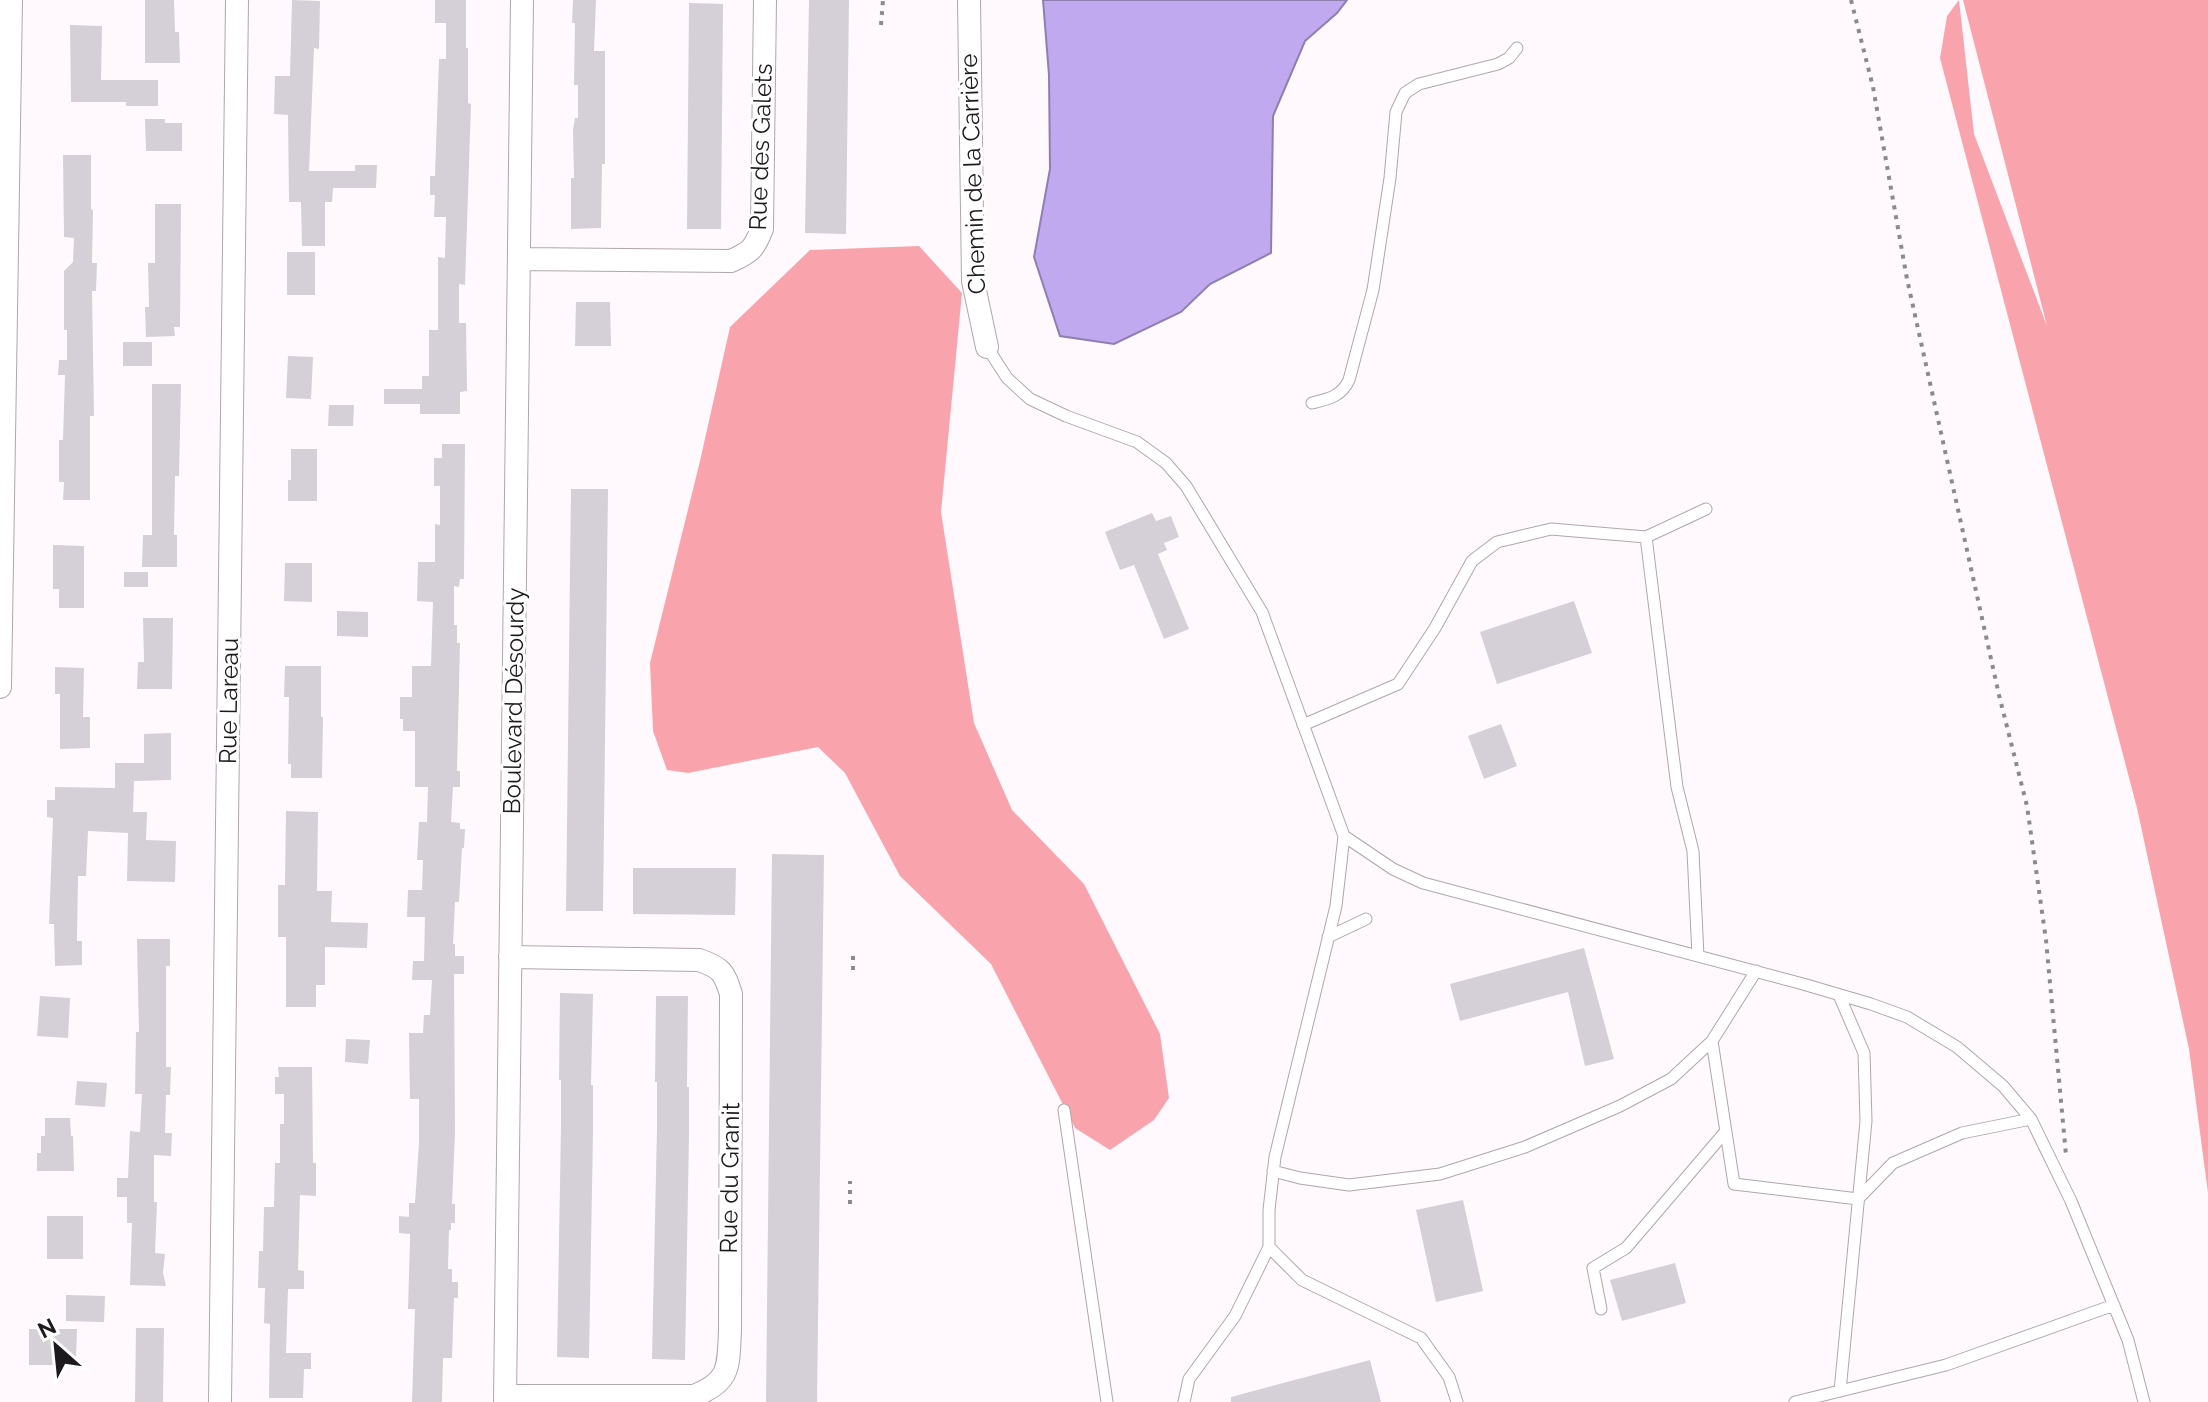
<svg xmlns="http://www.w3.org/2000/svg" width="2208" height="1402" font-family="Raleway,sans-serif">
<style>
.forest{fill:#f9a4ac}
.water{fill:#c0a9ef;stroke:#8f7eb0;stroke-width:2}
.building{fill:#d5cfd7}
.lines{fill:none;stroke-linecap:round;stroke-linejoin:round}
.lane-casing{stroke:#afa6ac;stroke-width:13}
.street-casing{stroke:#afa6ac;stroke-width:24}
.path{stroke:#8e898c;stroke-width:4;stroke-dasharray:4 6;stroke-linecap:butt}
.lane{stroke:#fff;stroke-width:11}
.street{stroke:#fff;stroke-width:22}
.labels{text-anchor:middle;stroke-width:6;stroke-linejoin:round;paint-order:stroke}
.street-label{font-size:24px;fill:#1d191c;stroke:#fff}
</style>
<rect width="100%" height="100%" fill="#fff9fd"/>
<path class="forest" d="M1959,0L1974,134L2047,326L1963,0H2208V1193L2189,1049L2137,808L1940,58L1947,16Z
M919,246L962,293L941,512L974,723L1012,810L1084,884L1160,1034L1169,1098L1154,1120L1110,1150L1075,1128L991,964L900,876L845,773L818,747L688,773L667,770L653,731L650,663L700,461L730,327L810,250Z"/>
<path class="water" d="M1043,0H1347L1337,13L1305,41L1273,116L1271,253L1210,284L1181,312L1114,344L1060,336L1034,257L1050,169L1049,75Z"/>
<path class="building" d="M145,0H174L175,32H179L180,63H145Z
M292,0L320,1L319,49L314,48L309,171H355V165H377L376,188H333L332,202H325V246H302L301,202H289L288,115L274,114L275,76H290Z
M435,0H466V48H468V103L471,104L465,285L459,284V323H466L467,391L460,392V414H420V404H384V389H422V376H429V330H438V257L445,258L446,217H434L435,195H430V176H435L439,59H446V23H435Z
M573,0H596L594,51H605V164H602L601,228L571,229V178H574L573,130L575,118H578V85H574L575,23H572Z
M809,0H849L846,234L805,233Z
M689,3L723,4L721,229H687Z
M70,25L102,26L101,80H158V106H126V102H71Z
M145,119H165V123H182V151H146Z
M63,155H91V209L93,210L92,263H97L96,291H92L94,416H90V500H63L64,482H59V440H63L65,375H58L59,360H67V330H64V271L73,262L74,238L64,237Z
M155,204H181L180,327H174L175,336L146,337L145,307H149L148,263H155Z
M287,252H315V295H287Z
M576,302H610L611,346H575Z
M123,342H152V366H123Z
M288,356L313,357L311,399L286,398Z
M152,384H181L179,476H175L174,535H177V567H142L143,535H152Z
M329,405H354L353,426H328Z
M442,444H465L464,579H460L459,587L454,586V625H457V643H460L457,771H460V787H453L451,822L460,823V829H465L464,848H462L459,902H455L453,944H455V956H464V974H454L455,1132L452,1204H455V1223H451V1230H449L448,1269H452V1282H458V1298H454L452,1358H443L442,1402H412L415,1309H408L410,1241V1234L399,1233V1216L409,1217V1203H415L419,1143V1099H410L409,1033H423L424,1015H430L432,980H412L413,961H424L425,917H407L408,890H422L423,860H417L419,822H427L428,787H415V731H403V719H400V697H412V666H431L433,602L417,601L418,562H435V524L440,525V486H434V458H442Z
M291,449H317V501H288V480H291Z
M571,489H608L603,911H566Z
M1152,513L1156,521L1171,516L1179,537L1164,543L1167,550L1158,554L1189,629L1164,639L1134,565L1120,570L1105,532Z
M53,545L84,546V608H59V589H53Z
M285,563H312V602L284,601Z
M124,572H148V587H124Z
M1574,601L1592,653L1497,684L1480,632Z
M337,611L368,612V637L337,636Z
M143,618H173L172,689H137L138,662H144Z
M285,666H321V717H323L322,778H291V764H288L289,697H284Z
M55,667L84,668L83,717H90V748L60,749V694H55Z
M1501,724L1517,766L1484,779L1468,736Z
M171,733V780L134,781L133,812H147L146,840L176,841L175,882L127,881L128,833L88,831L86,876H78L77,941H82V965L55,966L54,924H49L53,818L47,817V800H55V787L115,788V763H144V734Z
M286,811L318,812L317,891H332L331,922L368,923L367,948L325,947V985H316V1007H286V937H278V885H285Z
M772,854L824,855L817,1402H766Z
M633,868H736L735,915L633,914Z
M137,939H170V966H166V1067H171L170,1095H166L165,1133H172L171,1156L154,1155V1202H157L155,1253L165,1254L163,1273L166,1286L130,1285L132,1223H127V1197H117V1178H128L130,1131L140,1132L142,1094H135L136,1032H139Z
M1584,948L1614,1059L1585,1066L1568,992L1460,1021L1450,984Z
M560,993L593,994L591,1085H593V1132L589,1358L557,1357L561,1125V1080H559Z
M40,996L70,998L68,1038L37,1036Z
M656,996H688L687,1087H689V1134L685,1360L652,1359L657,1128V1082H655Z
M346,1039L370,1040L368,1064L345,1062Z
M278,1067H312L313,1163H316V1196L300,1195L298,1270L304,1271V1289H288L286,1353H311V1369H304L303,1398H269L270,1324L264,1323L265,1288H258L259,1251H263L264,1207H274L275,1163H280V1124H284V1094H275V1077H279Z
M77,1081L107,1083L105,1107L75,1105Z
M45,1118H70L71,1136H73L74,1171H37V1153H41V1136H45Z
M1463,1200L1483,1291L1436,1302L1416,1210Z
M47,1216H83V1259H47Z
M1675,1263L1686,1303L1622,1321L1610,1280Z
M66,1295L105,1296L104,1322L66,1321Z
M136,1328H164L163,1402H135Z
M29,1329H77L76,1357H65L62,1365H29Z
M1370,1360L1381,1402H1231V1397Z"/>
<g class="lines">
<g class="lane-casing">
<path id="lane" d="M987,347L1007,378L1030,399L1066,416L1137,442L1166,463L1186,486L1262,612L1344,836L1393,869L1423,883L1803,984L1871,1004L1907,1017L1957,1047L2003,1086L2031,1119L2071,1201L2128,1340L2144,1402
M1312,403C1328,399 1341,397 1349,380L1373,290L1390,178L1396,112L1405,93L1419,84L1498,64L1509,58L1517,48
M1303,725L1398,684L1435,628L1472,561L1497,542L1551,529L1646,537
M1328,937L1366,919
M1698,956L1693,851L1677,787L1646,537L1706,509
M1756,971L1712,1041L1734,1184L1858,1199L1893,1163L1962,1133L2031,1119
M1839,995L1864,1053L1866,1121L1840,1391
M1064,1110L1107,1402
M1273,1171L1300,1178L1349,1185L1440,1174L1525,1147L1620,1106L1671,1079L1712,1041
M1269,1247L1302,1280L1421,1338L1449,1377L1457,1402
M1601,1309L1593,1268L1626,1248L1726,1131
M1184,1402L1189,1379L1235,1316L1269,1247V1210L1275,1157L1336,906L1344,836
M1795,1402L1946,1365L2114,1305"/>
</g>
<g class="street-casing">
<path id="street" d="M969,0L973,281L987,347
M520,259L731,261C751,252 754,249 762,229L765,0
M0,687L11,0
M505,1396H694C731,1381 728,1367 730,1331L731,994C724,972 722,968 699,960L510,957
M220,1402L237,0
M505,1402L522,0"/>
</g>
<path class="path" d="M1851,0L1873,87L1907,279L1999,695L2027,806L2046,940L2066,1155
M881,25L883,0
M853,970V953
M850,1204V1181"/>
<use href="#lane" class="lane"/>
<use href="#street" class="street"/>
</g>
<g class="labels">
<g class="street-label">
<text transform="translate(761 147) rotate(-88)" y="8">Rue des Galets</text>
<text transform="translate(973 174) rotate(-92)" y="8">Chemin de la Carrière</text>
<text transform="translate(229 701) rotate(-89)" y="8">Rue Lareau</text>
<text transform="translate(514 701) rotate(-89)" y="8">Boulevard Désourdy</text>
<text transform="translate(730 1178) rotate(-89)" y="8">Rue du Granit</text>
</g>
</g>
<g transform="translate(56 1346) rotate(333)" stroke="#ffffff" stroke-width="6" paint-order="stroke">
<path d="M0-6L14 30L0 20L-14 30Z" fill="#1d191c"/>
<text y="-12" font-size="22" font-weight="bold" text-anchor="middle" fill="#1d191c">N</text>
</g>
</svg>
